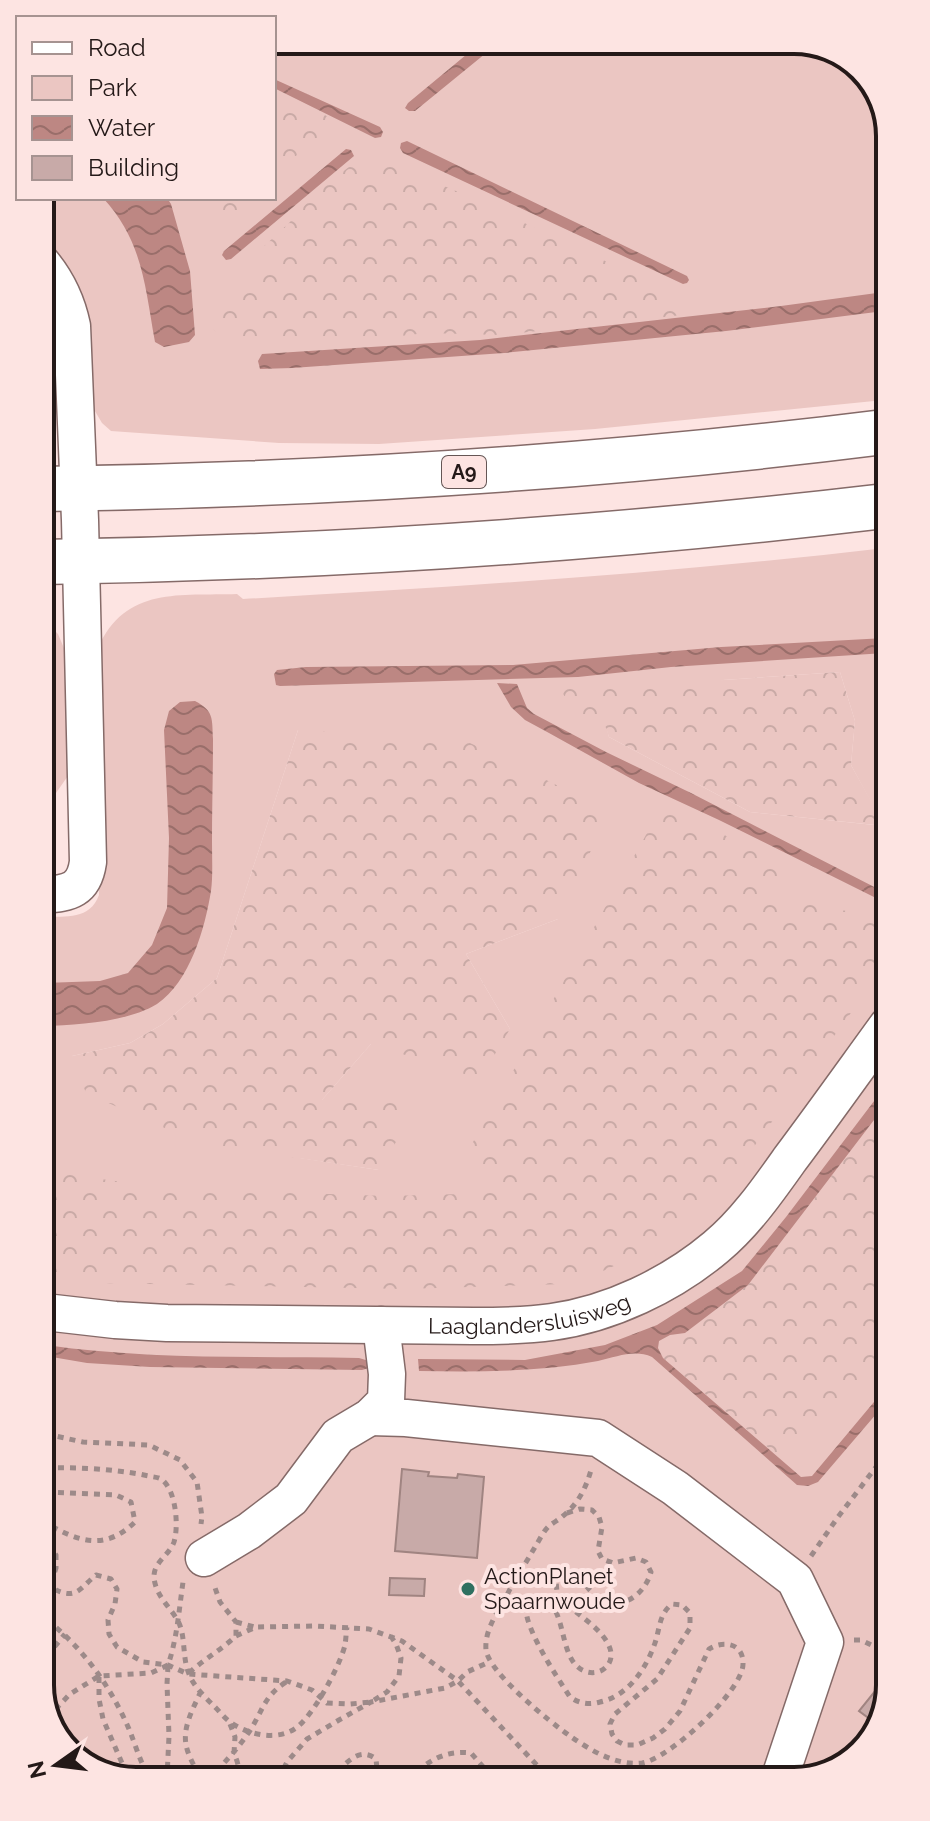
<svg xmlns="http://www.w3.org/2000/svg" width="930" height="1821" font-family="Raleway,sans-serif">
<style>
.green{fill:#ebc6c2;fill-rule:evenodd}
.forest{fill:url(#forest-crowns)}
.water{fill:url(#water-waves)}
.building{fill:#c8aaa8;stroke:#a08481;stroke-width:2}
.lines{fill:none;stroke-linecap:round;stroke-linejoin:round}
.minor-casing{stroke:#856a68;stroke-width:39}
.highway-casing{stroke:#856a68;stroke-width:47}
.path{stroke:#9d8a89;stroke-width:5;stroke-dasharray:6 6;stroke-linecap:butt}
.minor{stroke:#fff;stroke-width:36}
.highway{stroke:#fff;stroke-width:44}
.poi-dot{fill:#2f7060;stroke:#fde4e2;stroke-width:3}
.labels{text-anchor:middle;stroke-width:8;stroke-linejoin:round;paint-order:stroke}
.shield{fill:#fde4e2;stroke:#655655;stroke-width:2}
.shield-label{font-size:20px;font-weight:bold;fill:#241918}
.street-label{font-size:22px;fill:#241918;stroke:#fde4e2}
.poi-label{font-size:22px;fill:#241918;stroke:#fde4e2;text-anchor:start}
.rim{fill:none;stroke:#241918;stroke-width:4}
</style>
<defs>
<pattern id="forest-crowns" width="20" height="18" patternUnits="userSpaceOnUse" patternTransform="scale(2)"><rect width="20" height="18" fill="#ebc6c2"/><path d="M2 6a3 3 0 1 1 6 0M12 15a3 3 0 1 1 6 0" fill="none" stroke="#c9aaa6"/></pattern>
<pattern id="water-waves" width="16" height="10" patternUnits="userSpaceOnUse" patternTransform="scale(2)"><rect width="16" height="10" fill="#bd8783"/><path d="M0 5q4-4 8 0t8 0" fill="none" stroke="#996e6a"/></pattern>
</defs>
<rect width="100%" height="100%" fill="#fde4e2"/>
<path class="green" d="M274,40H801L852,60L883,100L884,400L595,429L379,444L279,443L111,431L102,423L92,406L41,246L40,198H274Z
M41,281L54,302L62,395L54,422L42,436Z
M885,548L887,1006L803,1123L710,1236L627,1288L543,1310H178L45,1298L44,917C66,916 90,920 99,895L96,748L98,648C125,586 181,596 237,594L243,599C457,587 671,573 885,548ZM840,672L855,721L851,765L884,826L750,812L609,737L606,725L723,680ZM298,730L558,919L466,954L510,1029L371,1044L321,1101L379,1170L300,1158L72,1056L130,1043L163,1024L217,978Z
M42,618L58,634L69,660L70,773L56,793L43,802Z
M887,1048L890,1685L874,1739L830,1774L129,1781L78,1761L47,1721L45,1324L628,1315Z"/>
<path class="forest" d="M274,88L336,121L274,175Z
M374,161L416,174L463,194L654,284L682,315L501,335L426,333L400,336L286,337C280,340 272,344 266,344C251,344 239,337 224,338L213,329C218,299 254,299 260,277C262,270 259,259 259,251L290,222L313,196L355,162Z
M193,198H252L240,211L226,221L213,217Z
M840,672L855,721L851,765L885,826L750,812L609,737L605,725L574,710L559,688L723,680Z
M298,730L468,742L610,811L558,919L466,954L510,1029L480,1079L371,1044L322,1100L396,1096L399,1137L379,1170L223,1147L185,1137L86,1093L72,1056L130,1043L163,1024L217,978Z
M664,803L777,863L784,900L887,918V966L866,992L737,1170L692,1220L627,1260L590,1277L564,1284L404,1289L96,1283L45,1275C45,1259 48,1245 57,1231L45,1201L46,1171L129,1183L211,1190L387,1196L463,1194L486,1181L464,1158Z
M887,1104L889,1359L783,1460L663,1358L658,1348L659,1341L670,1335L686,1333L748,1285Z"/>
<path class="water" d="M484,40H502L415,111H409L405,108L408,103Z
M274,79L380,127L383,132L381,137L375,138L274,88Z
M407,141L687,276L689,280L687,283L683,284L403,153L400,148L401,143Z
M346,149L351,150L354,156L231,259L226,260L222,255L224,251Z
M103,198H167L171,204L190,271L195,335L189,342L164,347L155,342C145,287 143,241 103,198Z
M884,292V311L726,331L504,353L292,368L260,369L258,361L262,354L480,340L781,306Z
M885,638V653L671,667L578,677L280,686L276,685L274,674L277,670L306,667L513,665L721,647Z
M497,683L517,684L527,708L534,714L606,752L691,793L886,893V903L719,820L639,783L549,733L525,720L511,707Z
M195,701C214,711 212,718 213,739C213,773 212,808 212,842C212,858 213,876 211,891C205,928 190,982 157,1004C128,1022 77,1025 44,1026V983L100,981L128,973L152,945L167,908L169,838L164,730L169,711L180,702Z
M887,1084V1103L748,1285L685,1333L670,1335L659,1341L658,1348L663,1358L801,1477L812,1476L889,1384V1399L818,1482L808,1486L797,1485L652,1357C634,1349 617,1357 598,1361C539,1372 479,1372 419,1371L418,1359L525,1360L605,1345L657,1325L742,1271L786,1217Z
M46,1345C149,1360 255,1356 359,1358L369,1361V1368L362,1370L150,1367L87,1363L46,1356Z"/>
<path class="building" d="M402,1469L429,1472L428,1476L457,1478L458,1474L484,1477L477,1558L395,1551Z
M390,1578L425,1579L424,1596L389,1595Z
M880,1685L888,1691L878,1725L859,1711Z"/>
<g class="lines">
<g class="minor-casing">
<g id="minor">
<path d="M41,262C57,281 67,302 72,326L80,520L88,862C84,890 70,893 44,895"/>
<path id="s1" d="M45,1312L115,1320L167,1323L473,1326C499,1326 525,1326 552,1322C610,1314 671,1285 716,1247C745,1223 768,1190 790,1159C823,1115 855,1070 887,1026"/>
<path d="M370,1417L406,1418L598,1438L675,1488L795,1580L825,1642L781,1774"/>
<path d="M204,1558L249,1531L291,1499L338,1436L370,1417L386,1401L387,1374L381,1325"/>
</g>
</g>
<g class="highway-casing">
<path id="highway" d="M42,489C323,485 605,467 884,432
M42,562C324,558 605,539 885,506"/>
</g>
<path class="path" d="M46,1434L83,1442L149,1445L180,1460L197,1482L202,1517L201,1524
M46,1464L53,1436
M46,1468C80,1467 115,1469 149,1476C153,1477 157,1477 161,1479C176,1489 179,1526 174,1542C169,1556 153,1562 154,1578C156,1596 170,1607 178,1621C186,1636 182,1658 189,1674C194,1687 206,1698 215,1707C221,1713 226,1720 233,1724C250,1735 278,1741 296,1728C313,1716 340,1666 345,1645C346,1639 346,1633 347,1627
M46,1492L116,1495L131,1502L135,1522C105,1551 79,1542 46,1523
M567,1513L580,1509L592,1510L599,1517L602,1527L598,1551L602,1559L613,1563L636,1558L646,1562L651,1572C645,1593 625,1610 602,1600C590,1594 584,1581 574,1573C565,1572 561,1574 556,1580L557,1593L562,1600C576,1614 597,1625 607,1642C623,1668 588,1686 572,1660C563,1645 563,1624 554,1608C543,1602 535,1600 526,1610C527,1632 557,1677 570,1697C580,1704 589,1705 600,1702C628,1696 646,1669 655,1643C660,1628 659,1614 672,1604L682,1605L690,1613V1628L657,1679L615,1714L610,1724L612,1734L617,1741L625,1745H637L653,1738L665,1729L680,1711L709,1649C723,1640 744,1643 743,1664C743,1691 669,1759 642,1763C616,1766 590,1750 570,1736C550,1722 489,1673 486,1650C484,1628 501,1608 510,1589C518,1575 527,1561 535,1547C539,1541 543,1532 548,1527C552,1523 559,1520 563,1516C578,1504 586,1488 591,1470
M46,1548H49L56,1555V1568L52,1580L56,1590C77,1600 81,1587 96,1575L111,1579L117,1589L115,1604L108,1620L109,1634L117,1647L143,1662L168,1665L188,1674L287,1681L312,1690L327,1703L350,1704L371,1702L387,1692L399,1676L401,1658L396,1644L390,1635
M811,1556L838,1517L889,1450
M47,1620C83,1648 111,1687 129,1729C136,1746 141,1766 152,1781
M236,1622L255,1627
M236,1636L256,1627L315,1626L369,1629L402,1641L458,1681L548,1777
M854,1640H861L890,1654
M47,1656L65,1634
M168,1666L167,1684L169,1736L167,1777L169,1780
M189,1673C204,1659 221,1650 236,1636V1622L220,1602L214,1585
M99,1677V1699L103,1719L122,1763L120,1777
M201,1691C193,1709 181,1729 187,1749C190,1760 197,1770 201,1780
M47,1718L70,1694L99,1676L151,1673L168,1665C177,1639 179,1610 183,1582
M230,1724L235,1737L234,1753L237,1761L240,1772L249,1780
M407,1778C429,1762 442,1750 471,1753L492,1777
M278,1779L287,1762L307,1739L339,1720L371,1702L445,1688L458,1681L467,1672L489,1662
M328,1779C343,1769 357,1744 376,1759L377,1769L371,1778
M208,1780C223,1764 237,1750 249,1732C263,1711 263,1697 286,1682"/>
<use href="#minor" class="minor"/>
<use href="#highway" class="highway"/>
</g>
<circle class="poi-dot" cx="468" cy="1589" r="8"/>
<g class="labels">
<rect class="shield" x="442" y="456" width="44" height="32" rx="6"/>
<g class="shield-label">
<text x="464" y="479">A9</text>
</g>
<g class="street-label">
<text dy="8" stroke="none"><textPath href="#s1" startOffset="486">Laaglandersluisweg</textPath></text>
</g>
<g class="poi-label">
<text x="484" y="1584">ActionPlanet<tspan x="484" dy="25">Spaarnwoude</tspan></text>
</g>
</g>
<path d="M0 0H930V1821H0ZM136 54H794A82 82 0 0 1 876 136V1685A82 82 0 0 1 794 1767H136A82 82 0 0 1 54 1685V136A82 82 0 0 1 136 54Z" fill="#fde4e2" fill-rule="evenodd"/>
<path class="rim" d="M136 54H794A82 82 0 0 1 876 136V1685A82 82 0 0 1 794 1767H136A82 82 0 0 1 54 1685V136A82 82 0 0 1 136 54Z"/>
<rect x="16" y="16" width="260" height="184" fill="#fde4e2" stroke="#a69391" stroke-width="2"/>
<rect x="32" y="42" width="40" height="12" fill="#ffffff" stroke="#a69391" stroke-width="2"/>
<text x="88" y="56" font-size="24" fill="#241918">Road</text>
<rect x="32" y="76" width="40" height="24" fill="#ebc6c2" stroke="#a69391" stroke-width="2"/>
<text x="88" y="96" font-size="24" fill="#241918">Park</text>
<rect x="32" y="116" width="40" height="24" fill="url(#water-waves)" stroke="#a69391" stroke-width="2"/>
<text x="88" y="136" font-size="24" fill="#241918">Water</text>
<rect x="32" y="156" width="40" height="24" fill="#c8aaa8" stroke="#a69391" stroke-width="2"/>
<text x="88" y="176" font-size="24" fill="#241918">Building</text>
<g transform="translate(56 1765) rotate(256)" stroke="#fde4e2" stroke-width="6" paint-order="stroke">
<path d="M0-6L14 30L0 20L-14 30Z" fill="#241918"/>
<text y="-12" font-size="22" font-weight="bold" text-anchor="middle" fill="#241918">N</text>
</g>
</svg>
